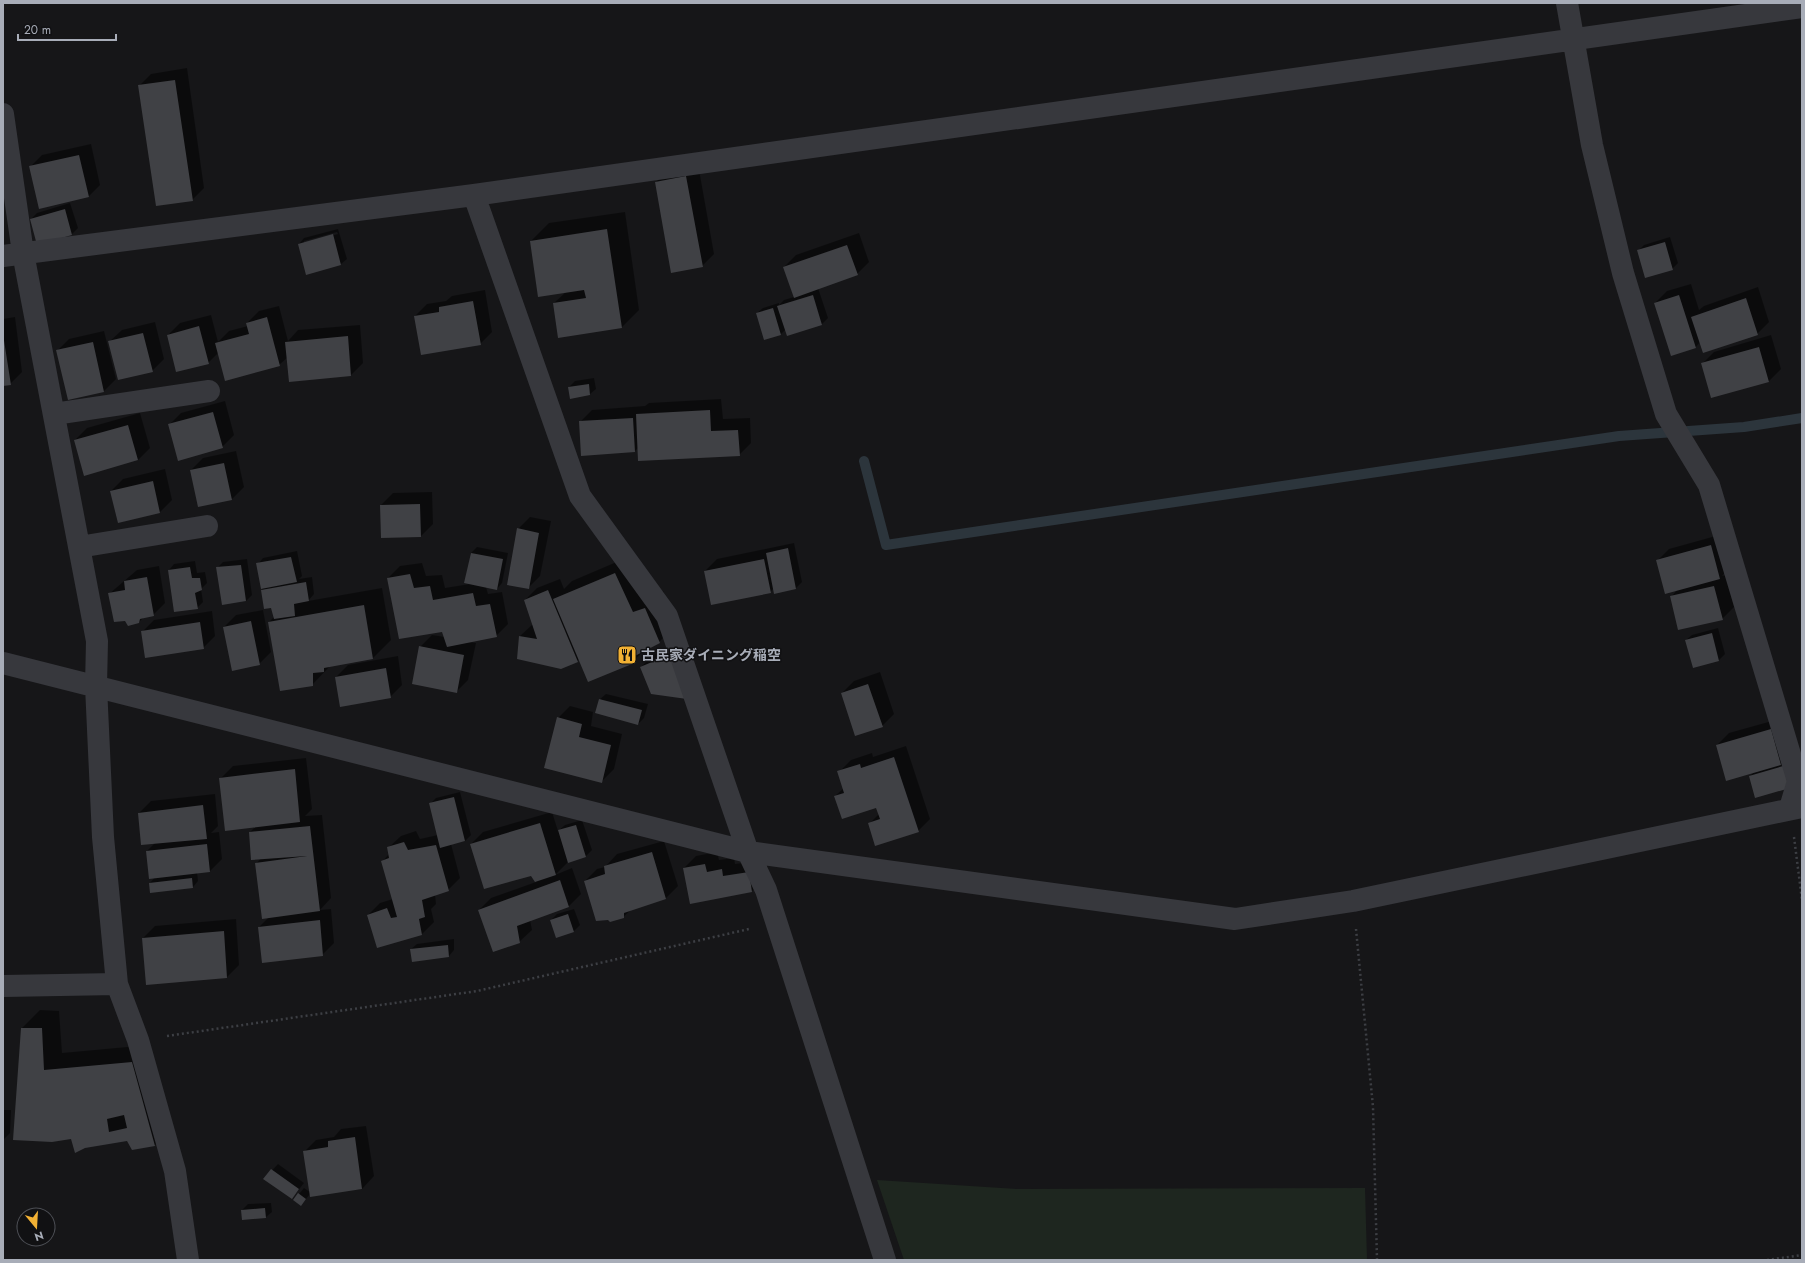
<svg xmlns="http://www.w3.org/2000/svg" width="1805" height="1263" font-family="Jost,'Noto Sans JP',sans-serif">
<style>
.green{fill:#1e261f}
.shadow{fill:#0007;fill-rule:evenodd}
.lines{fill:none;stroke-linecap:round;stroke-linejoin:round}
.stream{stroke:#2c353c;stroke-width:10}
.building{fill:#404145;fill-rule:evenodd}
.path{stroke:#3d3f44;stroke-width:2.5;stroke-dasharray:2 3;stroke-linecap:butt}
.minor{stroke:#37383d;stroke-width:22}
.labels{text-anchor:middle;stroke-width:3;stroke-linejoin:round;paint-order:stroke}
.poi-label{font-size:14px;font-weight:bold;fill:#a8adb8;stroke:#111113;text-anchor:start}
</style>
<rect width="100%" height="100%" fill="#161618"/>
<path class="green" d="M877,1180L1017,1189L1365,1188L1367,1260H904Z"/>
<path class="shadow" d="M187,68L204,188L192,200L139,86L151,74Z
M91,144L100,185L88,197L30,167L42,155Z
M698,164L714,254L702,266L656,182L668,170Z
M70,203L78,228L72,234L38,244L31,219L37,213Z
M625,212L639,310L621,328L554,303L566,292L531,241L549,223Z
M338,229L347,259L341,264L299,244L304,238ZM337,232L338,234L304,243V241Z
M859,233L869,262L857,274L818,288L828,318L822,324L786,329L781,334L757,313L763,308L779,303V305L784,300L794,297L784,267L796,255Z
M1670,237L1678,263L1672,269L1638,251L1644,245Z
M1691,284L1699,310L1704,306L1758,287L1769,322L1757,334L1700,342L1695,348L1655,303L1667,291Z
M485,290L492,332L480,344L415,316L427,304L446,301L452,296Z
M279,306L288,341L298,330L360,325L363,363L351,375L288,357L279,365L219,352L208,363L168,335L180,323L211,315L218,342L229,331L248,326L247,323L259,311Z
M15,317L22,372L10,384L3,385V319Z
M155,322L164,359L152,371L109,342L122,330Z
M104,331L116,379L104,391L69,399L57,351L69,339Z
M1771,335L1781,369L1769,381L1711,397L1702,364L1714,352Z
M594,378L596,389L590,394L569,387L575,381Z
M721,399L723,419L750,418L751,443L739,455L639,447L635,451L580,422L592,410L645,406L649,403Z
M225,401L234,435L222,447L169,425L181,413Z
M140,413L150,448L138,460L75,440L87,428Z
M236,451L244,487L232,499L191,470L203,458Z
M165,469L172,500L160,512L111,491L123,479Z
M432,492L433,524L421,536L381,505L393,493Z
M530,517L551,521L540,576L528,588L518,529Z
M1723,534L1731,566L1722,576L1726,575L1734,607L1722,619L1671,597L1678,589L1657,561L1669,549Z
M794,543L802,582L796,588H774L770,592L705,571L717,559Z
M477,547L508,553L502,583L497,589L486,587L488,594L502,592L508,624L496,636L469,642L476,643L468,680L456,692L420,647L432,635L445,637L443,631L388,578L400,566L422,563L426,576L442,575L445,588L470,584L471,553Z
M297,551L302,576L299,579L312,577L314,594L308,601L382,588L391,640L373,658L330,666L312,685L269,622L274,617L272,607L265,608L258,564L263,558Z
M633,555L651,595L663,591L677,624L659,642L646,649L631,663L579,659L577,661L518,658L520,636L533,624L525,600L537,588L560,579L564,589L572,581Z
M247,559L252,595L246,601L217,568L223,562Z
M195,561L197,573L205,572L207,583L201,589L203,602L197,608L169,570L174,564Z
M159,566L165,603L153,615L144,617L139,622L109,594L137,570Z
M263,610L271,652L259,664L224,627L236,615Z
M212,611L215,636L203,648L142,632L154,620Z
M1718,628L1725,654L1719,660L1693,667L1686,640L1692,635Z
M681,643L698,686L641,667L653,655Z
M398,656L402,685L390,697L336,677L348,665Z
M880,672L894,714L882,726L842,693L854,681Z
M606,694L648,704L644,718L638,724L600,699Z
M570,706L593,712L591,726L622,734L614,769L602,781L558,718Z
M1783,718L1789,761L1756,797L1750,776L1755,771L1717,745L1729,733Z
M906,746L930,819L918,831L869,824L879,814L877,807L835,796L844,788L839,772L851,760L872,753L873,757Z
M306,758L312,809L305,816L322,815L331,898L320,910L331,909L334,943L322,955L259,927L269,917L256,864L261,858L250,832L256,826L221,778L233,766Z
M460,792L471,835L465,841L451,844L460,878L448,890L435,894L436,904L431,909L434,922L422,934L377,947L368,915L380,903L393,899L382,862L389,854L388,848L401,836L416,831L420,839L438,835L430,804L436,798Z
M215,794L218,826L211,833L219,832L222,859L210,871L197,872L198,881L193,887L151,891L150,883L155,877L147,851L155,843L139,813L151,801Z
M552,812L558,831L565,825L582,820L592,850L586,856L568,862L555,875L572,868L581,894L569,906L530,920L532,930L519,942L479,910L491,898L536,882L531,874L471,844L483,832Z
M664,841L678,886L666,898L631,910L623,917L585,881L597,869L605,867L617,854Z
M717,852L719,860L734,858L735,864L760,861L764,879L752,891L684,868L696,856Z
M574,909L580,925L574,931L556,937L551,920L557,914Z
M236,919L239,965L227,977L147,984L143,938L155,926Z
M454,939V950L449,956L411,949L417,944Z
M40,1010L59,1011L62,1053L149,1045L173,1128L155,1145L128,1139L72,1138L22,1028Z
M3,1110H11L10,1133L3,1140Z
M366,1126L374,1176L362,1189L310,1194L301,1205L299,1194L304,1188L310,1192L304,1152L316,1140L334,1137L341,1129Z
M278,1164L304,1183L292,1198L264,1179Z
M271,1203L272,1212L266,1217L242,1210L248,1204Z"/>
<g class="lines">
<path class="stream" d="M864,461L886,545L1619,436L1744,427L1802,418"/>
</g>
<path class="building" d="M175,80L193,201L156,206L138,85Z
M79,155L89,197L39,209L29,166Z
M686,176L703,267L671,273L655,182Z
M65,209L72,235L37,245L30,219Z
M607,229L622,328L558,338L553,303L586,298L584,290L538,297L530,241Z
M333,234L341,265L306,275L298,244Z
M1665,242L1673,270L1645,278L1637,250Z
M847,245L858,275L794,298L783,267Z
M813,295L822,325L787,336L777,306Z
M1679,295L1696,348L1671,356L1654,303Z
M1746,298L1758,335L1703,353L1691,317Z
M473,301L481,345L421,355L414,316L439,312V307Z
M773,308L781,335L764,340L756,313Z
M267,317L280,366L225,381L215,343L249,334L246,323Z
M199,326L209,364L176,372L167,335Z
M143,333L153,372L118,380L108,341Z
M3,334L11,385L3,386Z
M348,336L351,376L289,382L285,342Z
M93,342L104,392L68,400L56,350Z
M1759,347L1769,382L1711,398L1701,363Z
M589,384L590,395L570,399L568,387Z
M710,410L711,431L738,430L740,456L638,461L636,414Z
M213,412L223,448L178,461L168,424Z
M633,418L635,452L581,456L579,421Z
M128,425L138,460L84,476L74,440Z
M224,463L232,500L198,507L190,470Z
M153,481L160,513L118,523L110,491Z
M420,504L421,537L381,538L380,505Z
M517,528L539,533L529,589L507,585Z
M1711,545L1720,579L1665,594L1656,560Z
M788,548L796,589L774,594L766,553Z
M471,553L503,559L497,590L464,583Z
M291,557L297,582L261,589L256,563Z
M764,559L771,593L711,605L704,571Z
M241,565L246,601L222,605L216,567Z
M190,567L192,578H200L202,590L195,593L198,609L174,612L168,570Z
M615,573L633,612L645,608L660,643L631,658L632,664L588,682L553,599Z
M410,574L414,588L430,586L433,600L473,593L476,606L490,604L497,637L447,647L442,632L399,639L387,578Z
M147,577L154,616L140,619L139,623L128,626L125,621L114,622L108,593L125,590L124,581Z
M306,582L309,601L294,604L295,616L274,619L271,608L264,609L261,590Z
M1714,586L1723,620L1678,630L1670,596Z
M548,590L578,662L561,669L517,659L519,636L537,639L524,600Z
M364,605L373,659L324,668V672L313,673V686L280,691L268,622Z
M251,621L260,665L232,671L223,627Z
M200,622L204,649L145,658L141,631Z
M1712,633L1719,661L1693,668L1685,640Z
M419,646L464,655L457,693L412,684Z
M669,655L687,699L651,694L640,667Z
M386,668L391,698L340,707L335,677Z
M868,684L883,727L855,736L841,693Z
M599,699L642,710L638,725L595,713Z
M557,717L582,724L579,737L611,745L602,783L544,768Z
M1771,729L1781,765L1726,781L1716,745Z
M894,757L919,832L875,846L868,823L880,819L876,808L842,819L834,796L844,793L837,771L860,764L861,768Z
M1783,766L1790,788L1755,798L1749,776Z
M295,769L300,822L225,831L219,778Z
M454,797L465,841L440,848L429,803Z
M203,805L207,839L141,845L138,813Z
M540,823L556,875L535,882L531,876L484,889L470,844Z
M576,825L586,857L568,863L558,830Z
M310,826L320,911L262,919L255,863L307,856L251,860L249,832Z
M404,842L408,850L436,845L449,891L422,900L425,917L419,919L422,935L377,948L367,915L387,908L391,918L397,917L381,861L389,858L387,847Z
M207,844L210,872L149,879L146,851Z
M652,852L666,899L624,913V918L610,922L608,920L596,921L584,881L605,874L604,866Z
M705,864L707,872L722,869L723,876L749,872L752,892L690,904L683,868Z
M192,878L193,888L150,893L149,883Z
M560,880L569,907L517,926L520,943L493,952L478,910Z
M568,914L574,932L556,938L550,920Z
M320,920L323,956L262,963L258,927Z
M224,931L227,978L146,985L142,938Z
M448,945L449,957L412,962L410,949Z
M21,1028H42L44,1070L132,1062L155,1146L132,1150L127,1141L85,1148L75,1153L71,1139L52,1142L13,1140ZM124,1115L127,1128L109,1132L107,1119Z
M355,1137L362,1189L310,1197L303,1151L328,1147V1141Z
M271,1169L299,1189L292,1199L263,1179Z
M298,1193L306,1199L301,1206L293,1200Z
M265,1208L266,1218L242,1220L241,1210Z"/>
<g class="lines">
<path class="path" d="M1794,837L1802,900
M1356,929L1373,1107L1377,1260
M167,1036L477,991L749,929
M1767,1260L1802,1255"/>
<path class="minor" d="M1567,3L1592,145L1623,273L1666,414L1709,485L1798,781L1790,808
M3,114L23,253L97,641L96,686L103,837L117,984L138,1040L175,1171L188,1260
M474,195L580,496L667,616L748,852L766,890L885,1260
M3,256L474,195L1802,7
M54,414L209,391
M79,547L207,526
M3,663L748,852L1235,919L1353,901L1802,807
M3,986L117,984"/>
</g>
<defs>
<g id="restaurant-square" transform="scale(1)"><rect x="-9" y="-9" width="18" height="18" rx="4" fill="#f2b134" stroke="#111113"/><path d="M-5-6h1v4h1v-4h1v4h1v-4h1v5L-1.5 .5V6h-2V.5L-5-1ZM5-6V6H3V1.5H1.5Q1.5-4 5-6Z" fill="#111"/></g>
</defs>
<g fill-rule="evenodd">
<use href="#restaurant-square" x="627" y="655"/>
</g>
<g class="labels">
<g class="poi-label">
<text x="641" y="660">古民家ダイニング稲空</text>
</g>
</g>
<rect width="1805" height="1263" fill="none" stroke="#a8adb8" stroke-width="8"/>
<g transform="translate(36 1227) rotate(162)"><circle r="19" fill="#111113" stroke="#4d4f55"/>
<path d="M0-3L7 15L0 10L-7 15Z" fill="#f2b134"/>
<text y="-6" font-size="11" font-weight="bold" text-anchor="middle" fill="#a8adb8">N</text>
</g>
<path d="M18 34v6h98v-6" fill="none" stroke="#a8adb8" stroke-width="2"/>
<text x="24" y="34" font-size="12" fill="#a8adb8" stroke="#111113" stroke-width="3" paint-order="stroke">20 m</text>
</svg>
